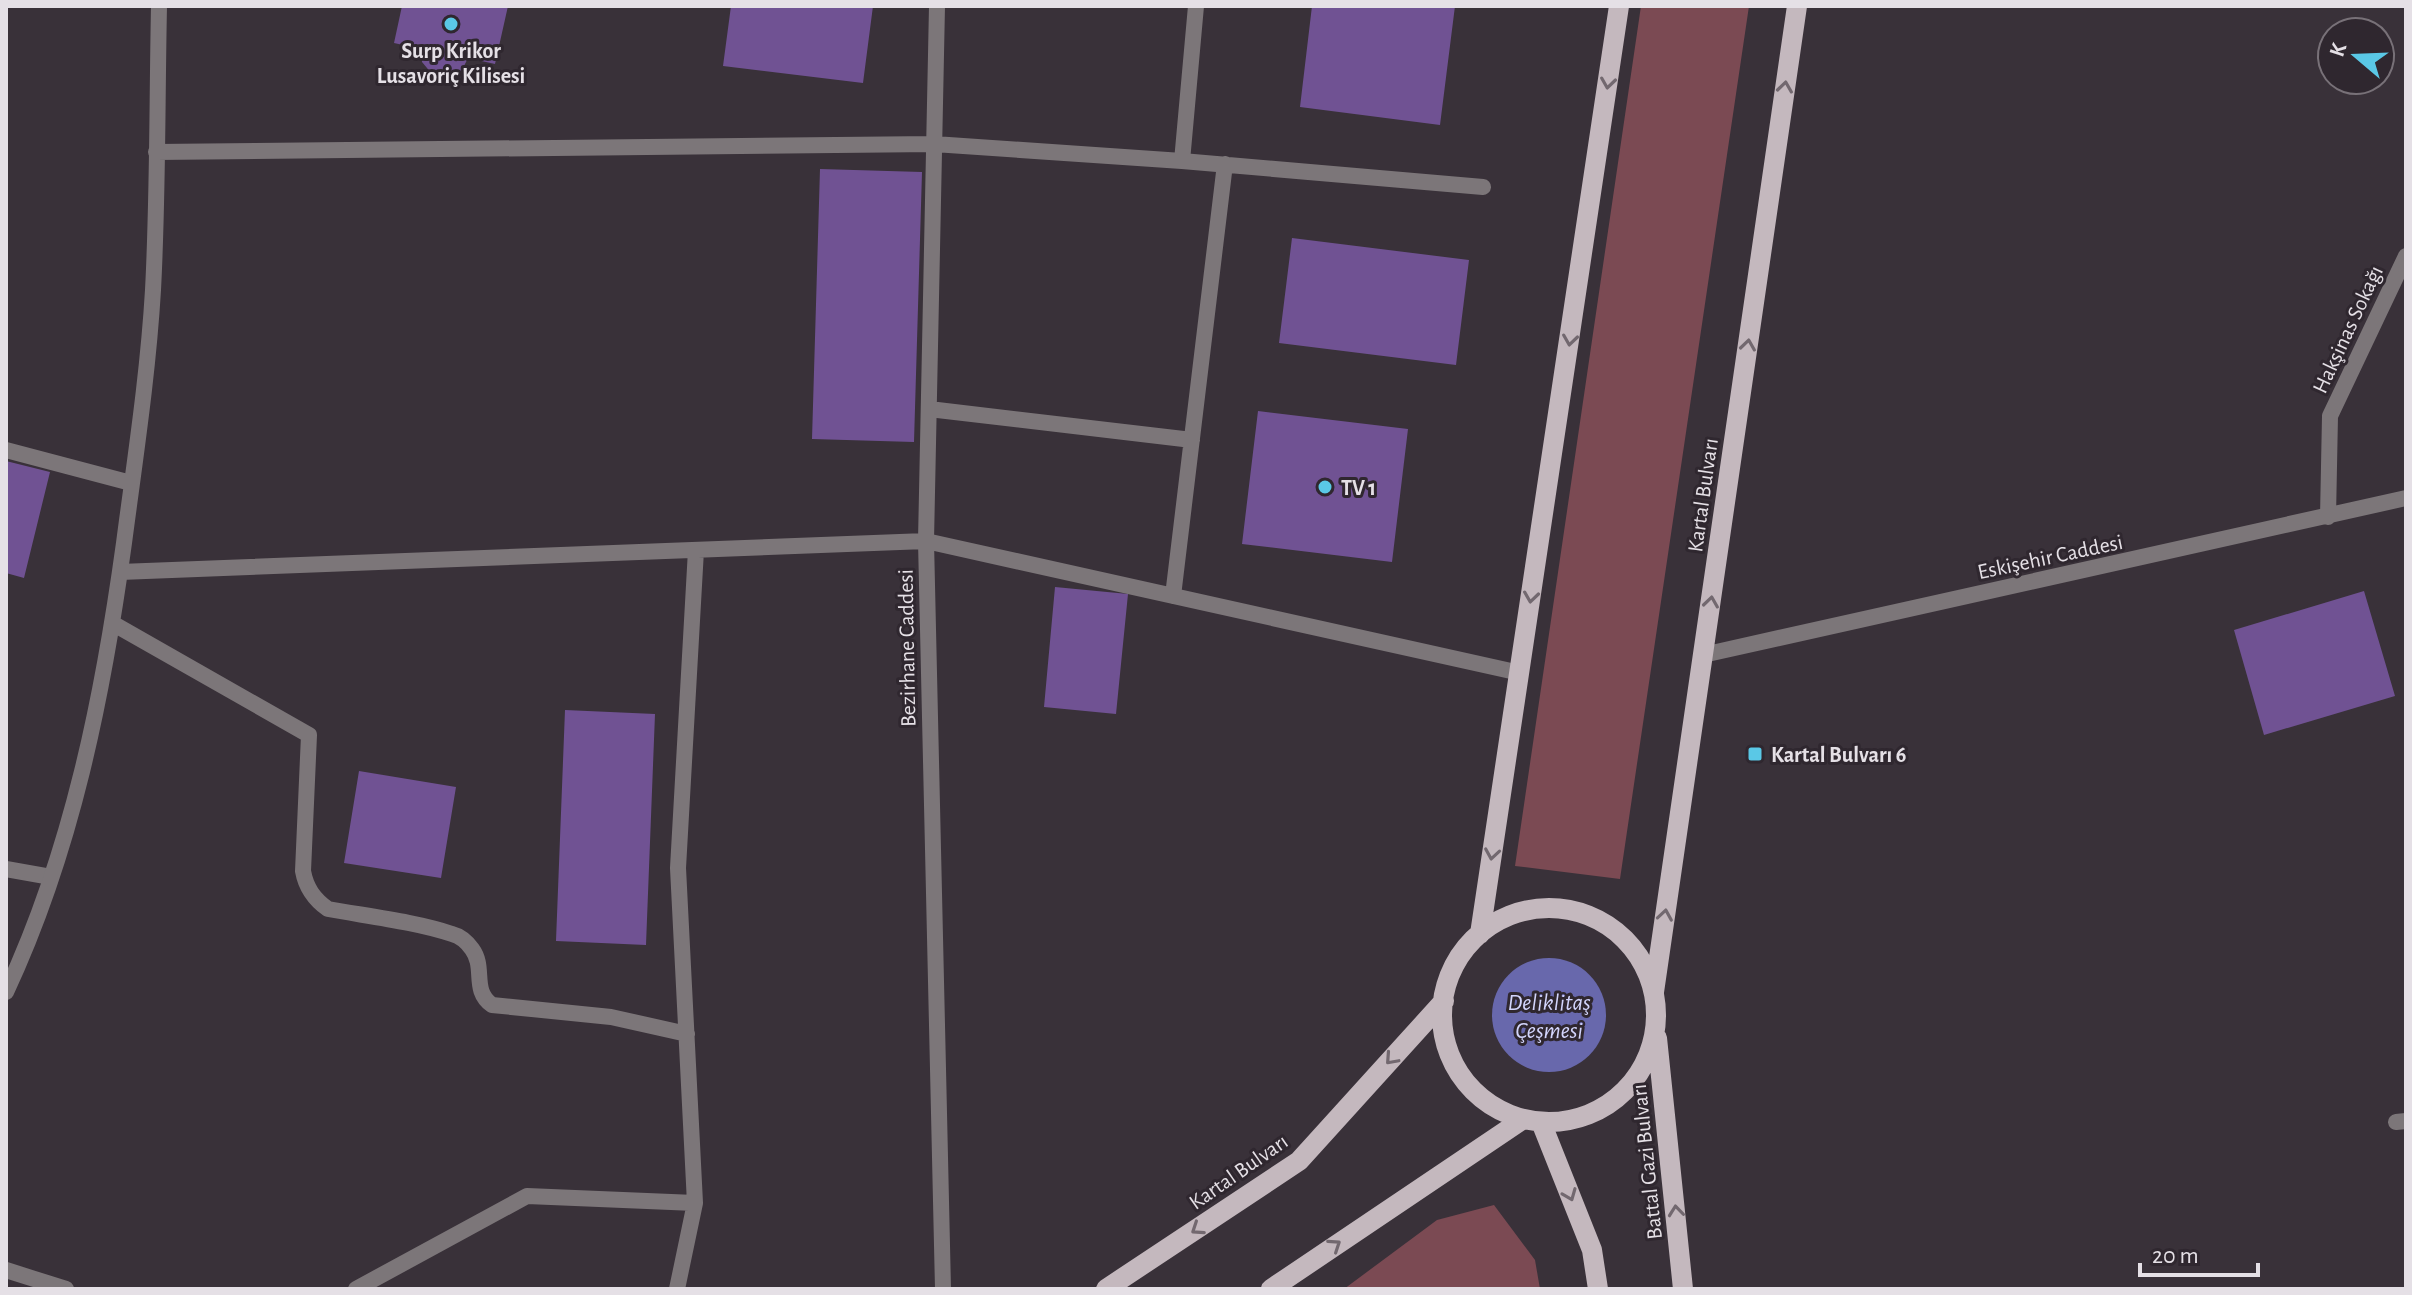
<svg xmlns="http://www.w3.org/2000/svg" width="2412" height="1295" font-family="'Alegreya Sans',sans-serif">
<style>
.green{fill:#7b4a53}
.water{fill:#6868ac}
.building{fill:#705293}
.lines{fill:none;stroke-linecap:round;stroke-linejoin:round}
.lane{stroke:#7c7679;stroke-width:16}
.street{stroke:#7c7679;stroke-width:16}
.primary{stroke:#c4b8be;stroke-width:20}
.oneway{stroke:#72686f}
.poi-dot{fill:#5ac8e6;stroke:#2f272f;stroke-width:3}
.labels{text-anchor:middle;stroke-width:6;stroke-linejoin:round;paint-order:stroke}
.poi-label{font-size:22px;font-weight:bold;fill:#e5e0e6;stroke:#2f272f;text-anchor:start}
.street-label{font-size:22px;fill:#e5e0e6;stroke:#2f272f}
.water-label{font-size:24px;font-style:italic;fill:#d3d5fc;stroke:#2f272f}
</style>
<rect width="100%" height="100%" fill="#393139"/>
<path class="green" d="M1641,6H1749L1620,879L1515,866Z
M1494,1205L1535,1260L1540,1289H1344L1437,1220Z"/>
<path class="water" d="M1492 1015a57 57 0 1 1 114 0a57 57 0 1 1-114 0Z"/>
<path class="building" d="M402,6H508L495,64L468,58L462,70L453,76L442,78L432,74L422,62L421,49L394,43Z
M731,6H873L863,83L723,66Z
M1312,6H1455L1440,125L1300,107Z
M820,169L922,172L914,442L812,439Z
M1292,238L1469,260L1456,365L1279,343Z
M1258,411L1408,429L1392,562L1242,544Z
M6,461L50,472L24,578L6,573Z
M1055,587L1128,594L1116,714L1044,707Z
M2364,591L2395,696L2264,735L2234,630Z
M565,710L655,714L646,945L556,941Z
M359,771L456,787L441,878L344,863Z"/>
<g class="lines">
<path class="lane" d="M6,869L51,877"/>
<path class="street" d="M937,6L926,541L943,1289
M156,152L934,144L1182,161L1483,187
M1182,161L1196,6
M929,409L1192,440
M6,450L131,483
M2328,517L2330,416L2406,256
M120,572L926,541L1520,673
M1173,596L1225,164
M112,623L309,735L303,871C306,888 314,899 328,909C366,916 417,922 452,934C460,936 467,942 472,949C486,968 471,990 492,1005L611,1017L687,1034
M1703,655L2406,498
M6,992C72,851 103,696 124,543C135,459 148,375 153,290C158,196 157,101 159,6
M2396,1122L2406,1121
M6,1270L66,1289
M356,1289L527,1196L695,1203
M677,1289L695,1203L678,868L696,550"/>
<path class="primary" d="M1442 1015a107 107 0 1 1 214 0a107 107 0 1 1-214 0Z
M1480,934L1619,6
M1654,992L1797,6
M1657,1038L1683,1289
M1541,1122L1592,1250L1598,1289
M1106,1289L1299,1161L1444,1001
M1271,1289L1522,1120"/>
</g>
<defs><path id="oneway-chevron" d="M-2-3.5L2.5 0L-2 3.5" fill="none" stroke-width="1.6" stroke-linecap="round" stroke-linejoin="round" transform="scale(2)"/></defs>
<g class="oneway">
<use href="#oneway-chevron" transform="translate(1608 83) rotate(98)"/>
<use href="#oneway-chevron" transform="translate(1785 87) rotate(-82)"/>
<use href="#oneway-chevron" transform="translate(1570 340) rotate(98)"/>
<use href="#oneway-chevron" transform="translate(1748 345) rotate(-82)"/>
<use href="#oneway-chevron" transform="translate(1531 597) rotate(98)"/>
<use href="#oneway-chevron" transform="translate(1711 602) rotate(-82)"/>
<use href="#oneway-chevron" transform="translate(1492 854) rotate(99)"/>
<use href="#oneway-chevron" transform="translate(1665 915) rotate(-81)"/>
<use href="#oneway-chevron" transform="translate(1391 1059) rotate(132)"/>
<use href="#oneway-chevron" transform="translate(1570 1195) rotate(68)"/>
<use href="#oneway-chevron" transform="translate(1676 1211) rotate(-96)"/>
<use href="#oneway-chevron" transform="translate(1197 1229) rotate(146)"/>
<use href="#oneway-chevron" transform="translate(1335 1245) rotate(-34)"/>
</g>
<g class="poi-dot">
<circle cx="451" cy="24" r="8"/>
<circle cx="1325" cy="487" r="8"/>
<rect x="1747" y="746" width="16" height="16" rx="4"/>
</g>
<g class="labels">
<g class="poi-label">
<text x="451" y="58" text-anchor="middle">Surp Krikor<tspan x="451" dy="25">Lusavoriç Kilisesi</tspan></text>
<text x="1341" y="495">TV 1</text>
<text x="1771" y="762">Kartal Bulvarı 6</text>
</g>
<g class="street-label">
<text transform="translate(2347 329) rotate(-65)" y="8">Hakşinas Sokağı</text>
<text transform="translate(1702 495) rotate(-82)" y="8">Kartal Bulvarı</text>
<text transform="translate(2050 556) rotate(-12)" y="8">Eskişehir Caddesi</text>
<text transform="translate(906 648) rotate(-91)" y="8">Bezirhane Caddesi</text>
<text transform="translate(1646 1162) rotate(-96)" y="8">Battal Gazi Bulvarı</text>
<text transform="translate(1238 1171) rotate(-35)" y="8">Kartal Bulvarı</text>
</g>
<g class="water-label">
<text x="1549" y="1010">Deliklitaş<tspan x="1549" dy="28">Çeşmesi</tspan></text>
</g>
</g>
<rect width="2412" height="1295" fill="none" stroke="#e5e0e6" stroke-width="16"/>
<g transform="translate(2356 56) rotate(289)"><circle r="38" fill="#2f272f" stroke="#787178" stroke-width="2"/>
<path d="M0-6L14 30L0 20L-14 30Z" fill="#5ac8e6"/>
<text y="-12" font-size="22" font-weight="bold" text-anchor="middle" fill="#e5e0e6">K</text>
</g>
<path d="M2140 1263v12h118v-12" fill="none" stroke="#e5e0e6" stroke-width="4"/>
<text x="2152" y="1263" font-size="24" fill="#e5e0e6" stroke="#2f272f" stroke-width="6" paint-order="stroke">20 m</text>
</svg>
